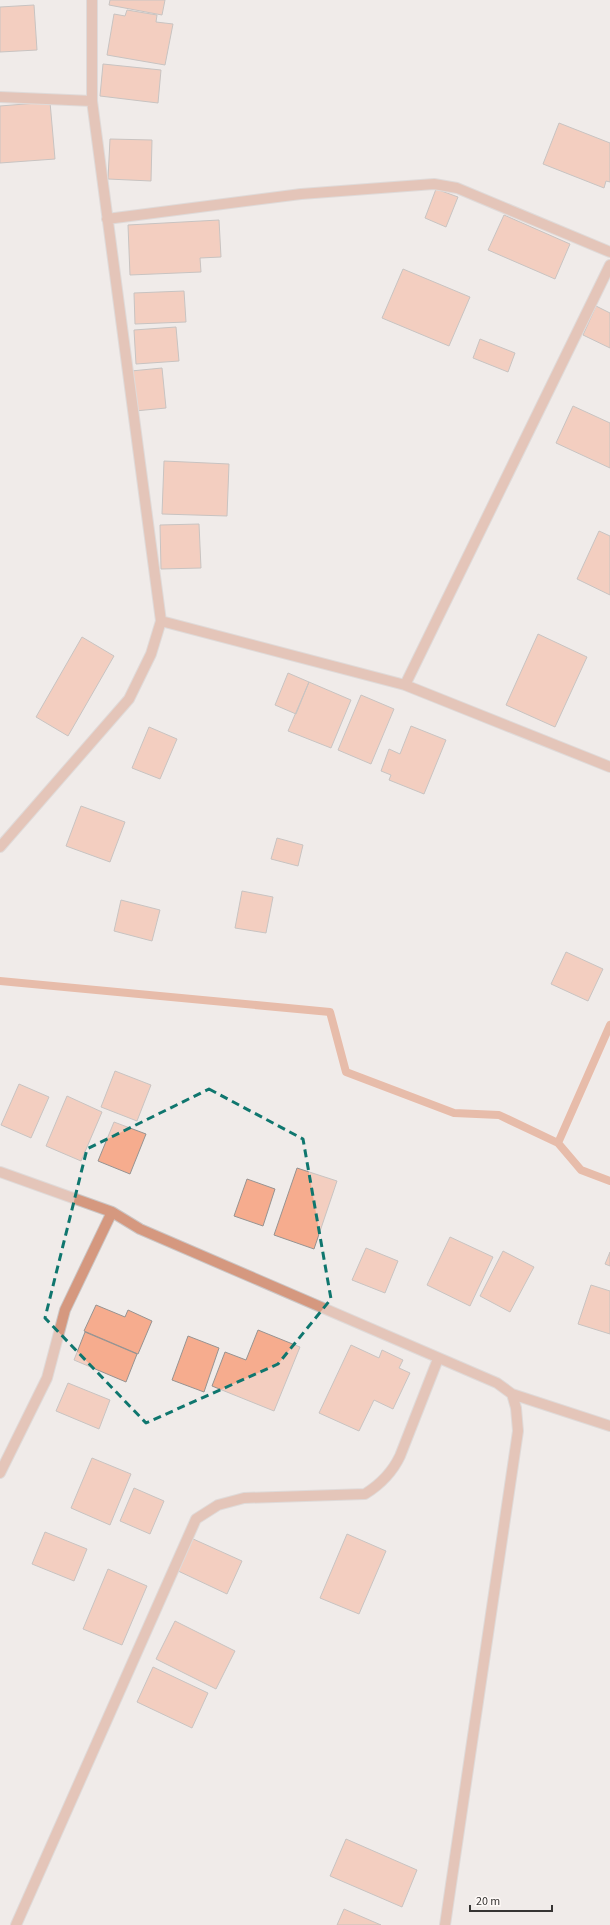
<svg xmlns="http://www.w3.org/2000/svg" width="610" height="1925" font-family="'Source Sans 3',sans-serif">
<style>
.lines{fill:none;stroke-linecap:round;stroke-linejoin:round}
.stream{stroke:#dc835e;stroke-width:8}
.building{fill:#f6ac8e;stroke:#979391}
.minor-casing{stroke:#cbc6c5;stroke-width:12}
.minor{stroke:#d5987f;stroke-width:10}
.marked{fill:none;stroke:#0f766e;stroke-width:3;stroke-dasharray:8 5;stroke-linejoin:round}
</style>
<rect width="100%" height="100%" fill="#f0ebe9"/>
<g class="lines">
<path class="stream" d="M0,981L330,1012L346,1072L454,1113L499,1115L558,1143L581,1170L610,1181
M558,1143L610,1025"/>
</g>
<path class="building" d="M110,0H165L162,15L109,5Z
M34,5L37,50L0,52V7Z
M127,10L157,15L156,22L173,24L165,65L107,55L114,14L125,16Z
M103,64L161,70L158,103L100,96Z
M50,102L55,159L0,163V106Z
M559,123L610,143V182L606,181L604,188L543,164Z
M110,139L152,140L151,181L108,179Z
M436,189L458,197L446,227L425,218Z
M504,215L570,244L555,279L488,250Z
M219,220L221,257L200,258L201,272L130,275L128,225Z
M403,269L470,297L449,346L382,318Z
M184,291L186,322L135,324L134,293Z
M596,306L610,313V348L583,335Z
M176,327L179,361L136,364L134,330Z
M480,339L515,353L508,372L473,358Z
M162,368L166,408L135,411L131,371Z
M573,406L610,423V468L556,443Z
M164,461L229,464L227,516L162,514Z
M199,524L201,568L161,569L160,525Z
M599,531L610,536V595L577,579Z
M538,634L587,657L555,727L506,705Z
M82,637L114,656L68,736L36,717Z
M288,673L309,682L296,714L275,705Z
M309,682L351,700L331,748L288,731Z
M361,695L394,709L371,764L338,750Z
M411,726L446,740L424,794L389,780L391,775L381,771L389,749L400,754Z
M149,727L177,739L160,779L132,768Z
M81,806L125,822L110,862L66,846Z
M277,838L303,845L298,866L271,859Z
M242,891L273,897L266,933L235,928Z
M121,900L160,910L152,941L114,931Z
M566,952L603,969L588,1001L551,984Z
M115,1071L151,1085L137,1121L101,1107Z
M19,1084L49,1097L31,1138L1,1125Z
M67,1096L102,1112L81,1161L46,1146Z
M114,1122L146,1134L130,1174L98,1161Z
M297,1168L337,1181L314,1249L274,1235Z
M247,1179L275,1189L263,1226L234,1216Z
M450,1237L493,1257L470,1306L427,1285Z
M366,1248L398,1261L385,1293L352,1280Z
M503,1251L534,1267L510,1312L480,1296Z
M610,1252V1266L605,1264Z
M591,1285L610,1291V1334L578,1324Z
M96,1305L125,1317L128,1310L152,1321L138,1354L84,1331Z
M258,1330L300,1347L274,1411L212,1386L225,1352L246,1360Z
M85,1332L137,1354L126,1382L74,1360Z
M188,1336L219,1348L204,1392L172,1380Z
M351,1345L379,1358L382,1350L403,1360L399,1368L410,1373L393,1409L374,1400L359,1431L319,1413Z
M68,1383L110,1400L99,1429L56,1411Z
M92,1458L131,1474L110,1525L71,1508Z
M134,1488L164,1501L150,1534L120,1521Z
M45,1532L87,1549L74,1581L32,1564Z
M347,1534L386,1551L359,1614L320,1598Z
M191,1538L242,1561L227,1594L176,1570Z
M108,1569L147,1586L122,1645L83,1629Z
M175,1621L235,1651L216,1689L156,1659Z
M153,1667L208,1693L192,1728L137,1702Z
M346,1839L417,1870L402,1907L330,1876Z
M344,1909L381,1925H337Z"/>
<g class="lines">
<g class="minor-casing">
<path id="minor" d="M0,97L92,101
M107,219L301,194L434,184L457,188L610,252
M161,621L405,685L610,767
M405,685L610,265
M0,847L129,699L151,654L161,621L92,101V0
M0,1172L112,1212L140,1229L497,1383L512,1394L516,1408L518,1431L445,1925
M512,1394L610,1426
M0,1473L47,1378L65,1310L112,1212
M16,1925L196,1519L218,1505L244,1498L365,1494C381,1484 392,1473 400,1456L438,1359"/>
</g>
<use href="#minor" class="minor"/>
</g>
<path d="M0 0H610V1925H0ZM209,1089L303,1139L331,1299L278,1364L146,1423L45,1318L87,1149Z" fill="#f0ebe9" fill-opacity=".55" fill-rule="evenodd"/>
<path class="marked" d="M209,1089L303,1139L331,1299L278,1364L146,1423L45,1318L87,1149Z"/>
<path d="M470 1905v6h82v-6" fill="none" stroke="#363433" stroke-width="2"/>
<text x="476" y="1905" font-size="12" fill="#363433" stroke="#fef9f7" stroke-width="3" paint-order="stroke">20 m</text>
</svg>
